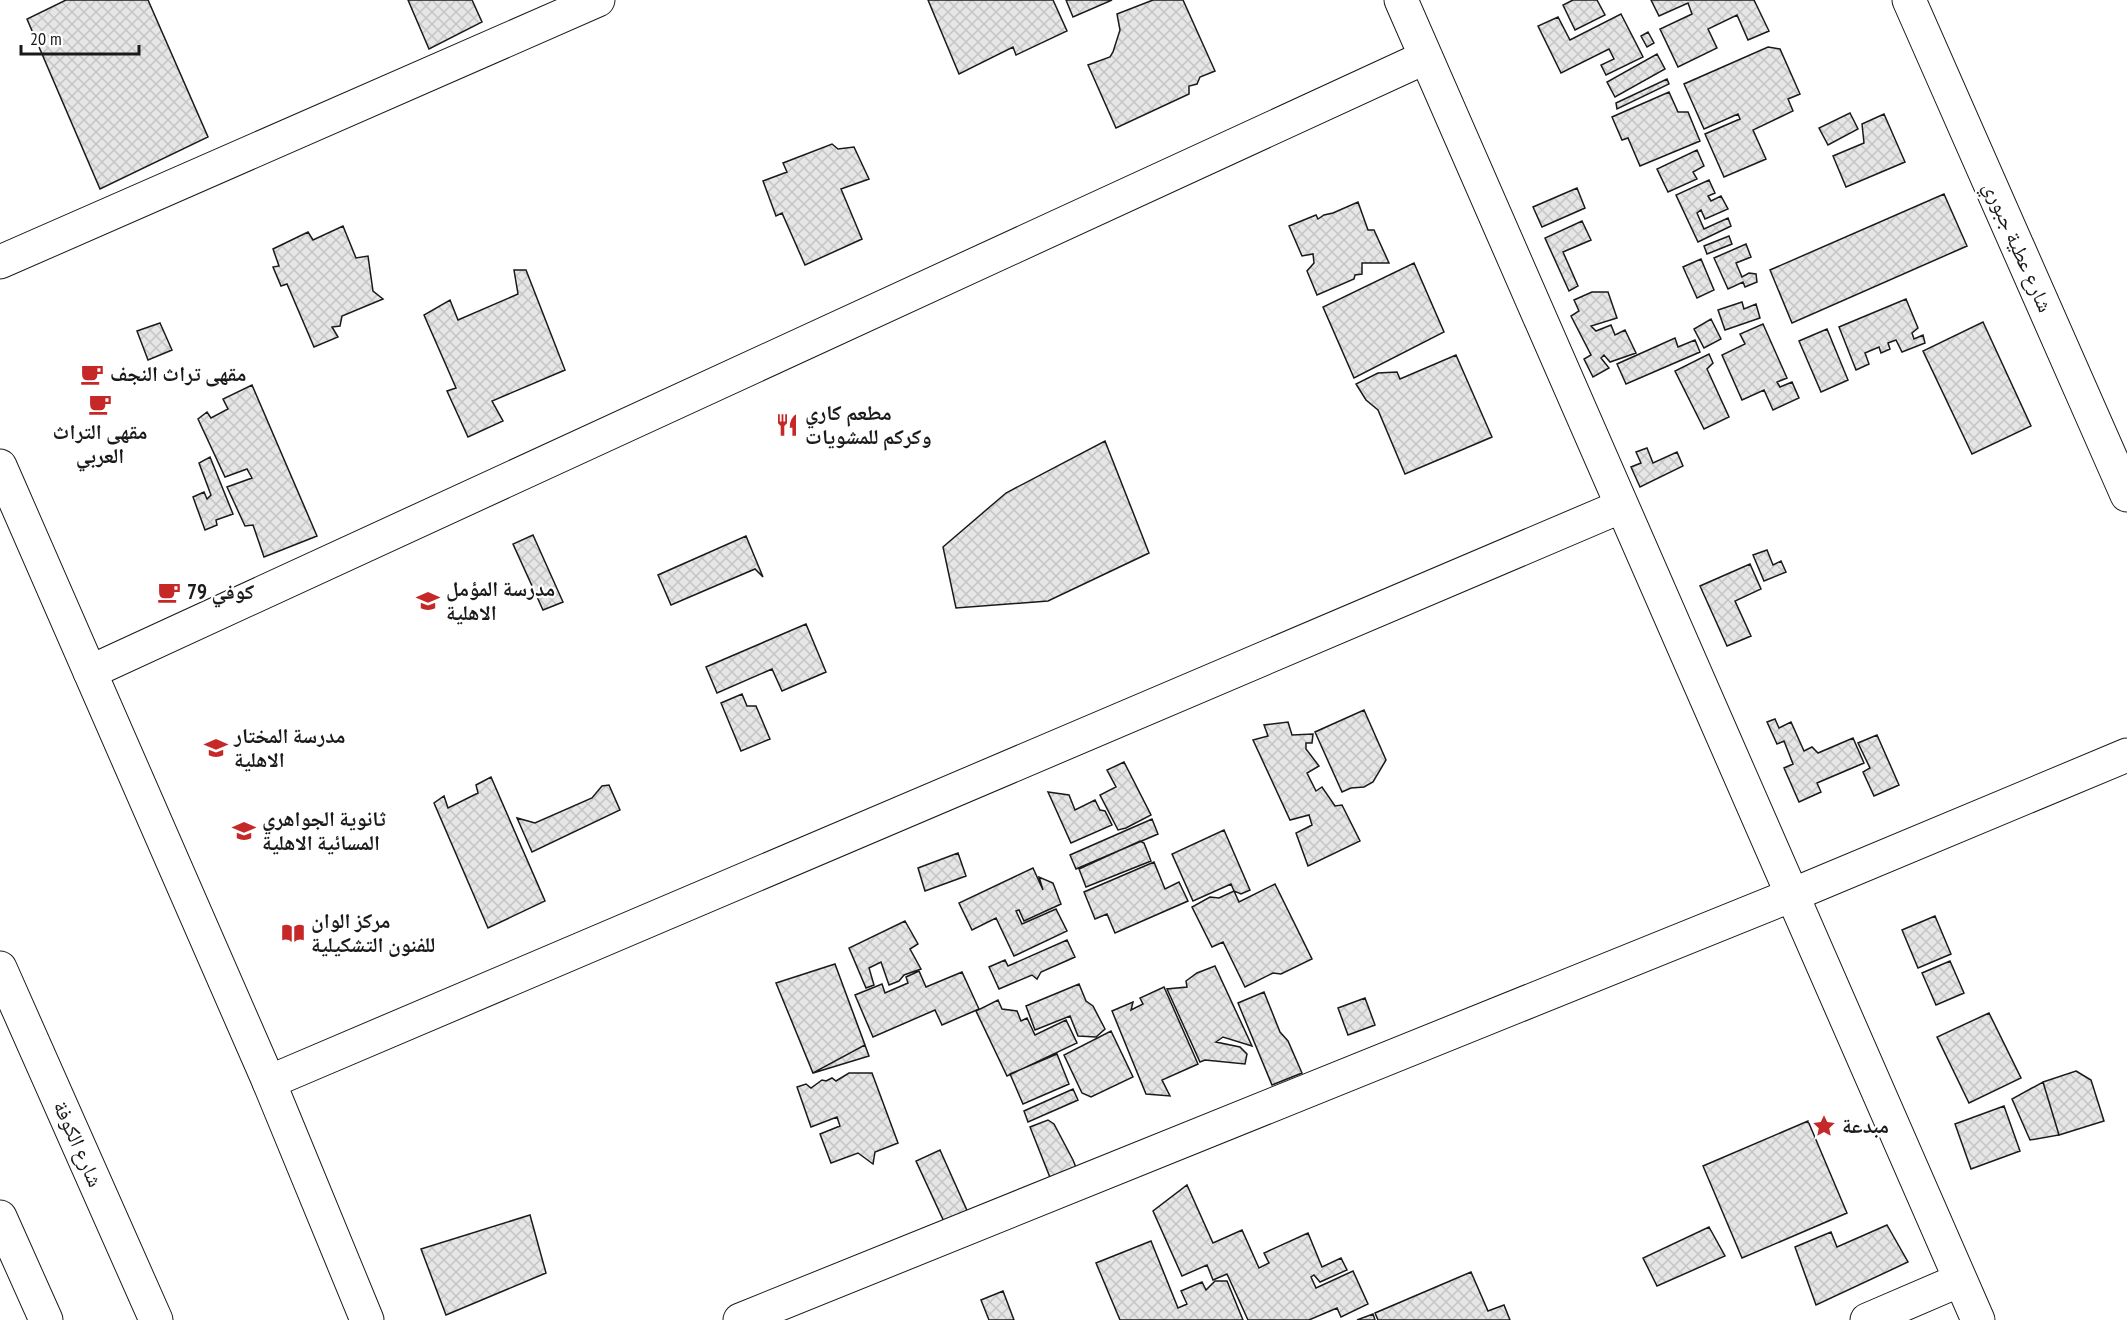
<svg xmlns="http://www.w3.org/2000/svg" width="2127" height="1320" font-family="'PT Sans Narrow','Noto Naskh Arabic',sans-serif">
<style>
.building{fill:url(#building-cross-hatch);stroke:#1a1a1a;stroke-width:1.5}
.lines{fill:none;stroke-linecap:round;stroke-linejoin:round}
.minor-casing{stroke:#1a1a1a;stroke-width:35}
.tertiary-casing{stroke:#1a1a1a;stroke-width:35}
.trunk-casing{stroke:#1a1a1a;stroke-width:35}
.minor{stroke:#fff;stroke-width:33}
.tertiary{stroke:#fff;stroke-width:33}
.trunk{stroke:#fff;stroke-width:33}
.labels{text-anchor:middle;stroke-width:4.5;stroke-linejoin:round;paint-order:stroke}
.street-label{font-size:21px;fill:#1a1a1a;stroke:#fff}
.poi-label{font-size:21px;font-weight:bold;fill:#1a1a1a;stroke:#fff;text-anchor:start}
</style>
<defs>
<pattern id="building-cross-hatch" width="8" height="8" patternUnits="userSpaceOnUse" patternTransform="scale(1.5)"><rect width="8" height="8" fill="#e6e6e6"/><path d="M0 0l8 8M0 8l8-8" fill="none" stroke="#c5c5c5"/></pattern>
</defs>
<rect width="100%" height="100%" fill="#fff"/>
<path class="building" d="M66,0H148L208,137L100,189L27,19Z
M408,0H472L482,22L429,49Z
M928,0H1053L1067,31L1016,55L1013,47L959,74Z
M1066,0H1112L1073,17Z
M1153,0H1183L1215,71L1200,77L1197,84L1189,86V94L1116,128L1088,65L1110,57L1113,52L1120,30L1117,14Z
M1573,0H1597L1605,15L1575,30L1563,5Z
M1651,0H1754L1769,31L1748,40L1737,15L1708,29L1717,48L1678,67L1660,29L1692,14L1688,3L1659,16Z
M1621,14L1643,57L1606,75L1601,65L1614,59L1609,49L1561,73L1538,26L1558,17L1570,40Z
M1648,32L1654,43L1647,47L1641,36Z
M1768,47L1780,49L1800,94L1788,99L1793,111L1753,130L1766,159L1724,177L1705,134L1740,119L1738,114L1704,129L1684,84Z
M1657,54L1665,69L1615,97L1607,82Z
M1667,79L1669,84L1617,109L1616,103Z
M1669,92L1678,112H1688L1700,141L1640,166L1628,138L1622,140L1612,117Z
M1850,113L1858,129L1828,145L1819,128Z
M1884,114L1905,162L1846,187L1833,156L1864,143L1862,124Z
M832,144L838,149L854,147L869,179L841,189L862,239L805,265L782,213L776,216L763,181L787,172L783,163Z
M1697,150L1704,166L1693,172L1697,179L1668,192L1657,169Z
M1709,180L1715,193L1708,196L1711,201L1721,196L1728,209L1705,219L1701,210L1697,213L1704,229L1728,218L1731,226L1698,242L1676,195Z
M1577,188L1585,208L1542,227L1533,207Z
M1944,194L1967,246L1792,323L1770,270Z
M1358,202L1368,230H1374L1389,263H1362V274L1355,275L1354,279L1317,295L1307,271L1314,263L1313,254L1302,256L1289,226L1316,215L1318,219L1324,215L1333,213Z
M1582,221L1591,240L1563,252L1578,286L1569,291L1545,238Z
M343,226L356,258L368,256L373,291L383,299L342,316L340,326L332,327L338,337L314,347L287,284L281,286L273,267L279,266L273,249L308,232L313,240Z
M1729,236L1732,244L1707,254L1704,246Z
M1746,244L1751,257L1736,263L1742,277L1749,273L1756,274L1757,282L1745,287L1743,282L1728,289L1714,258Z
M1701,259L1714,290L1697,298L1683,267Z
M1414,263L1444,332L1354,378L1323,307Z
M514,270H526L565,370L492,401L503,421L468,437L447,391L456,388L424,315L450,300L458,320L518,294Z
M1592,292H1608L1617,318L1591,326L1596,331L1611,325L1615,335L1625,330L1636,353L1610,362L1604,355L1601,358L1609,368L1593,377L1584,359L1591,355L1571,316L1579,311L1574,300Z
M1906,299L1918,328L1912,333L1914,339L1923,335L1925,343L1902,352L1896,340L1888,343L1890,349L1881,353L1879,347L1865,353L1869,364L1856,370L1839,327Z
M1742,302L1744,309L1756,304L1760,318L1725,330L1718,310Z
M1711,319L1721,339L1704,348L1694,329Z
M1983,322L2031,426L1972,454L1923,351Z
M160,323L172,350L148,360L137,331Z
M1763,324L1787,378L1777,382L1780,387L1792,382L1799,398L1773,410L1764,390L1742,400L1722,355L1745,344L1740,334Z
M1827,329L1848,380L1821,392L1799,341Z
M1675,338L1678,347L1695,340L1700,352L1626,384L1617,364Z
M1709,354L1713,363L1707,369L1729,417L1704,429L1675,371Z
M1456,355L1492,437L1405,474L1378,410L1366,400L1356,384L1378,373L1397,372L1400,379Z
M252,385L317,536L264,557L253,525L245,526L227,487L252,478L247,469L225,477L198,419L207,412L211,418L228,409L223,399Z
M1105,441L1149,553L1048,601L956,608L943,547L1006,493Z
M1647,448L1653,463L1677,452L1683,466L1640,487L1631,467L1641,463L1636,452Z
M210,457L233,514L216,520L217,525L205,530L193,497L204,492L207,499L211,495L199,463Z
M533,535L563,602L543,610L513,544Z
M746,536L763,577L755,569L671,605L658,575Z
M1767,550L1773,565L1781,561L1786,572L1764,581L1753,555Z
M1750,564L1761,589L1735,601L1751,636L1727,646L1700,586Z
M806,624L826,672L782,691L772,669L717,693L706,667Z
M742,694L747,706H756L770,739L741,751L721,703Z
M1364,710L1386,760L1373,782L1364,787L1351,788L1342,792L1315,732Z
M1775,719L1779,728L1791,722L1804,751L1812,747L1818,753L1853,738L1864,763L1817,783L1821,792L1799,802L1784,768L1793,764L1784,741L1777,744L1767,722Z
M1288,722L1292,735L1313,734L1312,743H1306V749L1319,766L1307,773L1316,791L1322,787L1335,806L1342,805L1360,841L1308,866L1296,833L1312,825L1309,815L1290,820L1253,740L1268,736L1264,725Z
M1877,735L1899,785L1874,796L1863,772L1870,768L1858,743Z
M1124,762L1151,815L1126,828L1118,830L1100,795L1116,787L1107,770Z
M491,777L545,901L488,928L434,803L444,796L448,808L478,793L476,785Z
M609,785L620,810L532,852L517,818L535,823L592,798L602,786Z
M1048,792L1069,795L1075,810L1095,800L1100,810L1105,811L1112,825L1071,843Z
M1152,819L1158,834L1076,869L1070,855Z
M1224,830L1250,890L1241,894L1234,891L1231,884L1193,901L1172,854Z
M1140,841L1144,843L1151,861L1086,887L1079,869Z
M958,853L966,876L925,891L918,868Z
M1154,862L1165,889L1179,882L1188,901L1115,933L1107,914L1095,919L1084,892Z
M1033,868L1043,890L1039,877L1053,883L1061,904L1024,921L1019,910L1016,911L1022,924L1056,909L1067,931L1014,956L996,918L972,930L959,903Z
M1275,884L1312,959L1281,974L1273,973L1245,987L1223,942L1212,947L1192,907L1210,897L1219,898L1234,891L1239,902Z
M1935,916L1951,954L1918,968L1902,930Z
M905,921L918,944L910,949L921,969L904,975L899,981L889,985L881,962L869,968L874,985L866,988L849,948Z
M1067,940L1075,957L1041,972L1037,979L1032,975L999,989L989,967L1005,960L1008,966Z
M1950,961L1964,993L1936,1005L1922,973Z
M835,964L865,1045L813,1073L776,983Z
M835,964L869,1056L813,1073L776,983Z
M1215,966L1252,1046L1223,1037L1216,1042L1240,1047L1247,1054L1245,1064L1205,1060L1200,1062L1167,989L1187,987L1186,981L1197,973Z
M919,971L926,987L962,972L979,1009L942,1025L935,1010L873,1037L855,995L882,984L885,993L908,983L906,977Z
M1079,984L1086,1001L1093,1006L1105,1029L1096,1037L1078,1036L1070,1016L1035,1030L1026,1006Z
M1164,987L1198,1064L1162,1080L1170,1096L1146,1094L1112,1011L1133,1002L1131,1010L1143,1004L1140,998Z
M1264,992L1280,1032L1288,1041L1302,1073L1272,1085L1238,1003Z
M1365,998L1375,1025L1348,1035L1338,1008Z
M998,1000L1002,1009L1017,1011L1021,1021L1027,1018L1035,1035L1066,1020L1077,1043L1007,1076L976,1011Z
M1989,1013L2021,1078L1969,1103L1937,1037Z
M1111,1031L1133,1077L1091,1097L1082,1093L1064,1055Z
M1057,1054L1069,1084L1023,1104L1010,1074Z
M2076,1071L2091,1080L2104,1121L2059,1135L2043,1082Z
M849,1073H872L898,1143L875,1152L873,1164L858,1153L831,1163L820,1134L840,1126L837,1117L811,1127L797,1087L806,1084L811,1088L822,1080L826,1081L832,1078L836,1081Z
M2043,1082L2059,1135L2030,1140L2012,1099Z
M1073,1089L1078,1100L1028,1122L1024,1111Z
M2004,1106L2020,1151L1971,1169L1955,1124Z
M1048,1120L1054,1124L1073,1160L1079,1175L1053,1185L1030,1127Z
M1808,1121L1847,1213L1742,1258L1703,1166Z
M940,1150L969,1215L946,1226L916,1161Z
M1187,1185L1213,1243L1242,1230L1259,1268L1269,1263L1264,1253L1308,1233L1322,1267L1341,1258L1347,1270L1320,1282L1314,1275L1311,1277L1316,1288L1353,1271L1368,1304L1341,1317L1337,1308L1309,1320H1248L1227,1274L1213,1280L1207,1265L1182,1276L1153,1211Z
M530,1215L546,1273L446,1315L421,1249Z
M1887,1225L1908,1262L1816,1305L1795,1247L1831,1232L1837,1247Z
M1709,1227L1725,1256L1657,1286L1643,1258Z
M1151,1241L1178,1308L1187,1304L1181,1291L1202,1282L1206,1290L1215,1281H1227L1243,1320H1120L1096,1263Z
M1471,1272L1488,1311L1504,1305L1510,1320H1378L1375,1313Z
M1003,1291L1014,1320H989L981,1300Z
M1373,1314L1375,1320H1357Z"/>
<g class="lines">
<g class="minor-casing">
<path id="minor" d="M1401,0L1978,1320
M1909,0L2127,495
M0,262L598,0
M90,672L1426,57
M269,1082L1622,506
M740,1320L1792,895L2127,755
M1867,1320L1960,1280"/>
</g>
<g class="tertiary-casing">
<path id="tertiary" d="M0,466L269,1082L367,1320"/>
</g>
<g class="trunk-casing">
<path id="trunk" d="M0,968L156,1320
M0,1217L46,1320"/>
</g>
<use href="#minor" class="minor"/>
<use href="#tertiary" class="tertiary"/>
<use href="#trunk" class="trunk"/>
</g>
<defs>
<g id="cafe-bare" transform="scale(1.8)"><path d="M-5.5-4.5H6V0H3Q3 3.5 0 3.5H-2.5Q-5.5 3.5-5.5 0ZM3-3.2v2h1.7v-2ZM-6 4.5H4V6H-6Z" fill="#c62828" stroke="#fff" stroke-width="2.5" paint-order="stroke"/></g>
<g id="restaurant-bare" transform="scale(1.8)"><path d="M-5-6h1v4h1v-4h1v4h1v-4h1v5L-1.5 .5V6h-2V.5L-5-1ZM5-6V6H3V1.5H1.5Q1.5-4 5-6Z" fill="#c62828" stroke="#fff" stroke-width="2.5" paint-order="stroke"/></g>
<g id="school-bare" transform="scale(1.8)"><path d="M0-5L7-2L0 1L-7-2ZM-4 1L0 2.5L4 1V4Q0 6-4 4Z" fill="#c62828" stroke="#fff" stroke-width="2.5" paint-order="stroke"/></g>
<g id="library-bare" transform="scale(1.8)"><path d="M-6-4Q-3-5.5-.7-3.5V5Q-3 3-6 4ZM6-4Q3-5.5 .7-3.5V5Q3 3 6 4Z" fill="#c62828" stroke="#fff" stroke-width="2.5" paint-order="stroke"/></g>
<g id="sight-bare" transform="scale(1.8)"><path d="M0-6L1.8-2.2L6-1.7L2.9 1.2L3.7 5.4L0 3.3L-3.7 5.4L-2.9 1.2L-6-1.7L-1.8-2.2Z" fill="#c62828" stroke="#fff" stroke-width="2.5" paint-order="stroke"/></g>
</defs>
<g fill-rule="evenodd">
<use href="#cafe-bare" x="92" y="374"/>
<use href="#cafe-bare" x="100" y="404"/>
<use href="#restaurant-bare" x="787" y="425"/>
<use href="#cafe-bare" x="169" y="592"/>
<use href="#school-bare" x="428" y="601"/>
<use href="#school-bare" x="216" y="748"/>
<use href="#school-bare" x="244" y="831"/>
<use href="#library-bare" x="293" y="933"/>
<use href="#sight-bare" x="1824" y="1126"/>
</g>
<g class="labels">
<g class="street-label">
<text transform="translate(2018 247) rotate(66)" y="7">شارع عطية جبوري</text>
<text transform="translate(78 1144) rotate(66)" y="7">شارع الكوفة</text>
</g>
<g class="poi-label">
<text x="110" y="381">مقهى تراث النجف</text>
<text x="805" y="420">مطعم كاري<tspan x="805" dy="24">وكركم للمشويات</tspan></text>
<text x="100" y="439" text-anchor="middle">مقهى التراث<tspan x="100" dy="24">العربي</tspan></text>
<text x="446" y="596">مدرسة المؤمل<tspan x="446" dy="24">الاهلية</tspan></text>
<text x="187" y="599">كوفي 79</text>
<text x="234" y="743">مدرسة المختار<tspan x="234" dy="24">الاهلية</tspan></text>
<text x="262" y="826">ثانوية الجواهري<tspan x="262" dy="24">المسائية الاهلية</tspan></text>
<text x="311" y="928">مركز الوان<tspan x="311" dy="24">للفنون التشكيلية</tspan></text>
<text x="1842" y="1133">مبدعة</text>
</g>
</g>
<path d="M21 45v9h118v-9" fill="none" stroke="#1a1a1a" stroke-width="3"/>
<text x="30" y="45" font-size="18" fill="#1a1a1a" stroke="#ffffff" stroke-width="4.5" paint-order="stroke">20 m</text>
</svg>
